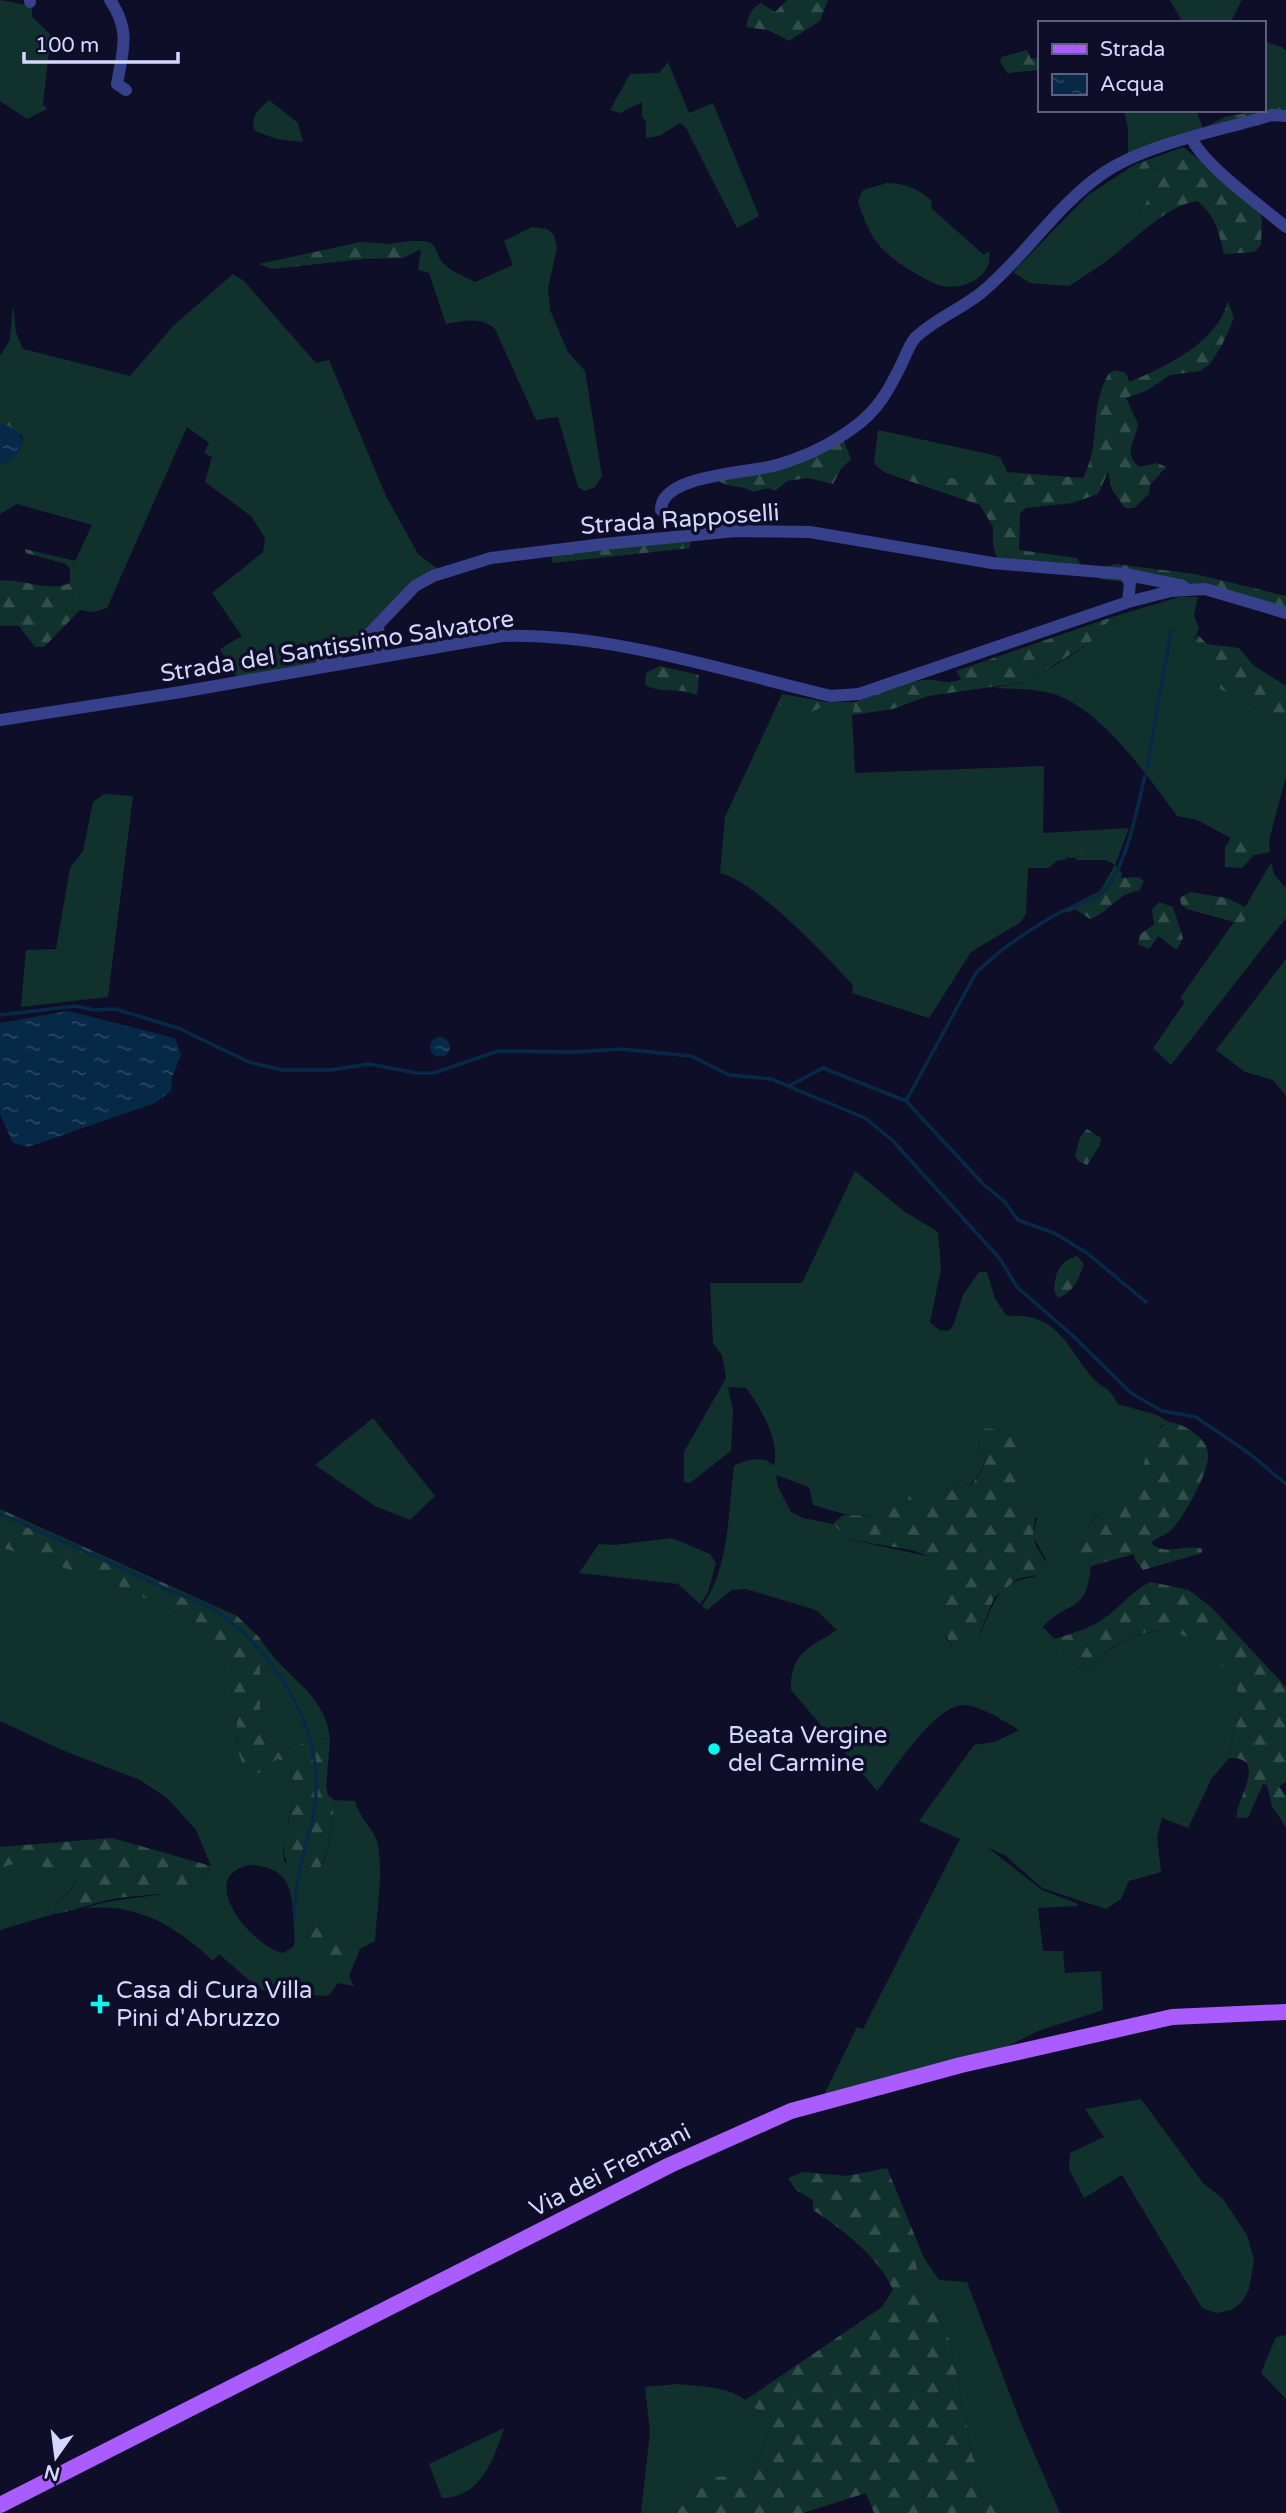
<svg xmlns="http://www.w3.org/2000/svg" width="1286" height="2513" font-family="'Varela Round',sans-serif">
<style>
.grass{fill:#11322c;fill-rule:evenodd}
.forest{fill:url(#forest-firs)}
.water{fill:url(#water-ripples)}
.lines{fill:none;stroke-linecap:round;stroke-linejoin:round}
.stream{stroke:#072948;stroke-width:3.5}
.minor{stroke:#37408a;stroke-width:12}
.major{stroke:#a95cff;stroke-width:16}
.poi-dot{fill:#01fff1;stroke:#0f0e28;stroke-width:2.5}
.labels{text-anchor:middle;stroke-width:7;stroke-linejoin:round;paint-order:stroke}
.street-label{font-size:24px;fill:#d5d7ff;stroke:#0f0e28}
.poi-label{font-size:24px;fill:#d5d7ff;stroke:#0f0e28;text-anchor:start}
</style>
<defs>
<pattern id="forest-firs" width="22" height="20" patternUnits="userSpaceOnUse" patternTransform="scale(1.75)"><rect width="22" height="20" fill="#11322c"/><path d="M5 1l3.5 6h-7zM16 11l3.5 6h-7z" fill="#334f4c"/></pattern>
<pattern id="water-ripples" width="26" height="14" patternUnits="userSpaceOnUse" patternTransform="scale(1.75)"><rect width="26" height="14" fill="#072948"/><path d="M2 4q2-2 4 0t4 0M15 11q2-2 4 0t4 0" fill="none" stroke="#2a4763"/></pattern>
</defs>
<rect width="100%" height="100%" fill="#0f0e28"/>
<path class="grass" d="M0,0L32,6V17L51,35L43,104L47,109L27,119L0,101Z
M1170,0H1242L1230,23H1183Z
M1263,41L1282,47L1286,51V100L1263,107Z
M668,62L689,113L713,103L759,216L737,228L686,128L680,123L659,136L646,138V122L642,116V102L620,113L610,110L630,74L659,73Z
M269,100L298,123L303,142L277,139L255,131C249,116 259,110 269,100Z
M1124,110H1196L1203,128L1128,155V129Z
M1134,165L1141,169L1158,168L1163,174L1137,217L1098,259V267L1069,286L1030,283L1013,272L1088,195Z
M887,183C908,184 916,188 932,201L931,208L984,255L989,251C994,279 959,293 936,284C918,276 891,260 878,244C869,233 862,215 858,201L863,190Z
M532,227L547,229L554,235L557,248L548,288L550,310L568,352L585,371L602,476L595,487L585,491L578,487L558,417L536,420L495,329C481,316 464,321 446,324L429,273L418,270L422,241C440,242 434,255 444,264C452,272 466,277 475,282L513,265L504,241Z
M233,274L244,281L316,363L329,360L386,496L418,554L438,569L354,640L315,665L239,681L220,649L242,636L212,593L263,552L265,538L251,516L205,482L212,457L204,453L209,443L187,427L107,608L94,612L80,610L75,561L92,525L17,504L0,514V466L23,442L22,435L35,443L40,420L0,412V356L10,340L13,304L16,333L23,349L130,376L174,325Z
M878,430L984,453L973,483L874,464Z
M1179,597H1198L1194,615L1199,629L1193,641L1208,673L1220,689L1286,726V777L1269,840L1231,838L1197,820L1177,816C1147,775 1105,714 1057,695C1036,688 1014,689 993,688L1027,682L1070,656L1092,641L1112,617Z
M826,702H855L852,715L855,773L1044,766L1043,833L1129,828L1115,865L1106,860H1075L1079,855L1063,843L1067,859L1057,861L1048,868H1028L1026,914L1021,922L971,952L929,1018L852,993L853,985C825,955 757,882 720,873L725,817L778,703C790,715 814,715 826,702Z
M104,794L133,796L108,997L21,1007L26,950L56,949L70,868L83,851L93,802Z
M1271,863L1275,876L1286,888V918L1171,1065L1153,1048L1185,1002L1180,998L1234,922H1244L1248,915L1245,907Z
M1286,959V1096L1273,1080L1245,1072L1216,1050Z
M855,1171L905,1212L938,1232L941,1269L930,1322L939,1330L949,1331L954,1324L963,1295L979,1272H987L995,1299L1006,1315C1014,1317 1025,1315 1033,1318C1065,1327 1073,1357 1093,1378C1106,1392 1107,1384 1118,1404L1157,1415L1169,1422L1161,1426C1151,1444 1147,1465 1135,1482C1109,1518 1077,1510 1080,1564L1091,1566C1086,1616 1069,1598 1043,1627L1062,1647L1067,1663L1085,1671C1126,1630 1176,1610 1219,1663C1227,1672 1238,1687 1240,1700C1242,1718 1229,1739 1229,1758L1212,1778L1188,1828L1162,1818L1157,1837L1161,1872L1129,1881L1121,1899L1106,1909L1042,1888L1006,1856L987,1847L1042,1890L1076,1903L1078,1906L1038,1908L1043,1951H1063L1065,1973L1101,1971L1103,2010L1038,2031L1006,2047L824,2095L857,2027L863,2029L960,1839L919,1821L974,1745L995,1742L1019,1730C1004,1721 983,1707 965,1705C935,1704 895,1769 877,1791L791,1690C790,1653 809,1648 837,1630L816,1610L746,1589L732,1590L707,1610L702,1606C730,1568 728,1511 734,1466C747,1459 763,1455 774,1466C780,1440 761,1408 746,1388L728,1387L733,1411L731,1451L690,1483L684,1482V1452L726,1378L722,1355L713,1343L710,1283H802ZM984,1428C1038,1432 1017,1459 1012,1495L1019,1507L1037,1518L1033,1536L1046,1560L1034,1577C993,1582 994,1608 977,1640L954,1649L946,1638L941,1568L931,1557L848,1539L833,1524L803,1518L791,1512L778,1487L776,1475L809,1487L813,1505L848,1515L882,1516L907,1490L915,1507L928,1503L939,1490L970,1485C998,1454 976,1459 978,1431Z
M373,1418L435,1496L410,1520L375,1506L315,1465Z
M672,1538L710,1554L716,1563L708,1592L700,1604L678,1584L579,1573L599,1544L615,1545Z
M0,1547L119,1586L193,1621L214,1647L225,1667L236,1709L238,1750L259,1773L277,1759L290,1763L294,1793L283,1848L284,1861L310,1883C330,1862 332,1827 334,1800L355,1801C359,1818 375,1830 378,1845C383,1875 377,1910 375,1941L360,1949L349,1976L354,1986L338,1983L328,1996L267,1992L258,1988L219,1954L213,1961C177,1927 135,1901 84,1909C122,1892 189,1904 211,1866L196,1830L167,1798L140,1780L62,1750L0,1721ZM250,1865C298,1868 291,1900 295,1939L293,1947L283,1953C249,1945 195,1875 250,1865Z
M260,1638C280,1674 328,1694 330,1740C301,1735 282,1765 260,1729Z
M23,1861L62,1872L76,1881C70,1895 57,1898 54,1914L0,1930V1868Z
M1141,2099L1203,2183L1223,2199L1247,2235L1254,2260L1249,2289L1242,2302L1231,2310L1216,2313L1202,2308L1122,2175L1084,2198L1069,2169L1070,2153L1104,2137L1085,2109Z
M924,2258L939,2280L967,2282L1020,2421L1060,2513H1001L973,2457L950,2341L918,2273L916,2264Z
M1286,2335V2399L1261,2373L1276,2337Z
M678,2384C722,2389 741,2386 770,2425C763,2461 747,2478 710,2477L675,2513H641L650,2432L645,2387Z
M504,2428C494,2460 480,2498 442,2498L429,2464Z"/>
<path class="forest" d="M787,0H828L820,21L789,41L768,30L746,27C748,16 751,9 761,3L775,12Z
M1027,50L1031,59L1039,58V70L1007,73L1000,61L1002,57Z
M1286,100V110L1203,128L1225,117L1263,110V107Z
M1183,147L1257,206L1262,219L1261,245L1254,252L1224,254C1219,233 1215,214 1197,201C1163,206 1127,248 1098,267V259L1137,217L1163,174L1158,168L1140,169L1134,165Z
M411,241H422L421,249L403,258L363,259L272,269L259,264L361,242L388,244Z
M1228,301L1234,318L1222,345L1210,364L1200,371L1170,375L1148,390L1126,398L1138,424C1136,441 1122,452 1139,467L1157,463L1166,467L1150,485L1149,494L1134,508H1125L1112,490L1108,472L1098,494L1072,503L1025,508L1020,514L1019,550L1077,558L1083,569L997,558L993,545V527L980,505L886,473L874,464L972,482L984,453L1000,457L1007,472L1083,478C1102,441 1088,410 1109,373L1116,370L1126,373L1129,382C1166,367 1218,342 1228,301Z
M0,412L40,420L43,423L41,436L35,443L0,423Z
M842,437L851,459L841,469L833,484L808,478L787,481L775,491L768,488L753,492C743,485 731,488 720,482L719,478L778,467Z
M690,538V548L552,563L551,553Z
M25,549L75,561L80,610L44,647H35L19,626H0V581C24,578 46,593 70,583V569L66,564L26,553Z
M1115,564L1195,574L1286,596V610L1234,595L1099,579L1102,568Z
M1112,617L1092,641L1027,682L928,696L893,709L852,715L855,702C876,694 902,683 924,680C938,678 946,686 961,679L956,671Z
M1198,635L1207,644L1239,648L1253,665L1286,686V726L1220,689L1208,673L1193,641Z
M660,666L699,675L697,695C680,687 661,694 645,685L646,673Z
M782,694L826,702C813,717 792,717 778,703Z
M1061 847a11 11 0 1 1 22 0a11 11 0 1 1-22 0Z
M1231,838L1269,840L1270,852L1254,855L1242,868L1225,867V848Z
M1115,865L1122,873L1121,878L1138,877L1144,881L1139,891C1117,893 1110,912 1090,919L1075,909L1067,913L1065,909L1100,891Z
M1190,892L1227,898L1245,907L1248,915L1244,922H1234L1187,909L1181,904L1180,898Z
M1159,902L1173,907L1183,938L1177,950L1158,936L1149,949L1138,944L1140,934L1154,925L1152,909Z
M1087,1129L1101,1138L1100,1145L1087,1165L1078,1161L1075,1155L1080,1137Z
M1077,1256L1084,1264C1078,1280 1074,1292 1058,1298L1054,1291C1055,1273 1059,1261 1077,1256Z
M1169,1422C1184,1424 1208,1438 1208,1455C1209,1472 1185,1515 1173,1528C1167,1535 1157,1537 1151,1543C1166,1557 1185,1543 1202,1549V1553L1143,1570L1135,1560L1134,1554L1091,1566L1080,1564C1066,1526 1115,1508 1134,1483C1148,1464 1147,1433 1169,1422Z
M984,1428C1039,1432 1017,1459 1013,1495L1019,1507L1034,1510C1037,1520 1032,1529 1034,1539C1038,1555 1047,1554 1045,1573L1017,1579L994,1598L977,1640L961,1655C935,1633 939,1599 941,1568L931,1557L911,1550L848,1539L833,1524L843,1515L882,1516L888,1508L883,1493L895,1483L907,1489L915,1507L928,1503L939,1490L971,1485C998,1454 976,1459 978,1431Z
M0,1509L237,1616L260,1638V1728C282,1766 301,1735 330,1740L326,1787L328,1795L334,1800C332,1828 329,1860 311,1883C266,1862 290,1834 293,1796C294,1785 291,1774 290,1763L277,1759L259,1773L244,1770L238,1750L236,1709L225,1667L214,1647L193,1621L119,1586L0,1547Z
M1151,1582L1189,1590L1211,1607L1286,1687V1782L1279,1786L1286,1796V1827L1272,1806L1267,1785L1263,1784L1248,1818H1237C1233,1803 1271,1756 1229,1758C1229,1739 1242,1718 1240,1700C1238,1687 1227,1672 1219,1663C1177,1611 1125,1629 1085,1671L1067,1663L1062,1647L1054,1639C1074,1633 1089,1629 1106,1617C1123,1605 1132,1590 1151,1582Z
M112,1838L211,1866C191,1899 145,1893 112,1899C93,1903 74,1911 54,1914C57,1898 72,1895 76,1881L62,1872L23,1861L0,1868V1847Z
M319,1922C354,1924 357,1952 327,1968L316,1961L306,1939L310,1928Z
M887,2168L924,2258L916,2264L918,2273L950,2341L973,2457L1001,2513H874L866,2493L803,2513H675L710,2477C747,2478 764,2461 770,2425L758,2410L744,2401L882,2307L893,2290C880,2258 842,2229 813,2210V2200L796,2190L788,2178L803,2172L847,2176Z"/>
<path class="water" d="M0,423C32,432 27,454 0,466Z
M68,1011L175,1038L181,1055L172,1077L171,1091L155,1103L28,1147L13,1143L0,1114V1023Z
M430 1047a10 10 0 1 1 20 0a10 10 0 1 1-20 0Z"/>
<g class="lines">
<path class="stream" d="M1147,767L1171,630
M0,1015L76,1006L94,1010L115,1009L178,1028L249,1062L282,1070H331L369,1064L417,1073H434L498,1051L576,1052L620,1049L691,1056L729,1075L771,1079L789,1086L823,1068L906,1101L984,1185L1004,1201L1018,1220L1054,1233L1087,1253L1146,1302
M790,1087L865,1118L892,1140L1000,1259L1017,1287L1072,1335L1131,1393L1162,1411L1196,1417L1250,1454L1286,1484
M906,1101L976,973C1000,949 1030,929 1059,913C1072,906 1092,902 1103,892C1127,867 1137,808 1145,776
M0,1514C55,1537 110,1563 164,1588C183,1597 210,1604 226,1618C273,1656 312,1713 316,1775C320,1825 291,1870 295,1920"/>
<path class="minor" d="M110,0C131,31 123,49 117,84L126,90
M30,2V0
M1192,139C1205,166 1261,206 1286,227
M731,530L673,518L661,510C660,474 752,473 777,465C804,457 830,445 853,428C878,411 890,388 903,361C906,354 910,344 915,338C933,320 961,309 981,293C1025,257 1056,206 1102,174C1147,143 1220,131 1272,115L1286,116
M1125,574L1183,586
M378,625L380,657
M322,663L371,632L415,586L433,576L491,558L604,544L735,531L810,532L992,563L1125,574L1130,583L1128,602
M0,720L181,692L502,636C611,633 725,671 831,696L859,694L1128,602L1171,591L1205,589L1286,613"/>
<path class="major" d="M0,2505L670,2165L791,2111L961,2065L1172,2017L1286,2012"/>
</g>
<g class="poi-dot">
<circle cx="714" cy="1749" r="7"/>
<path d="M96.5 1993.5h7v7h7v7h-7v7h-7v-7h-7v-7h7z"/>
</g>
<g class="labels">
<g class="street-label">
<text transform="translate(680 519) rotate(-4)" y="8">Strada Rapposelli</text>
<text transform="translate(337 646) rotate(-9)" y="8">Strada del Santissimo Salvatore</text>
<text transform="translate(610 2170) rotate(-27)" y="8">Via dei Frentani</text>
</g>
<g class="poi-label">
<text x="728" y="1743">Beata Vergine<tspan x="728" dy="28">del Carmine</tspan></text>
<text x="116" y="1998">Casa di Cura Villa<tspan x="116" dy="28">Pini d'Abruzzo</tspan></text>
</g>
</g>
<rect x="1038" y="21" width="228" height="91" fill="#0f0e28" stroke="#5e5e7e" stroke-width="2"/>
<rect x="1052" y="44" width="35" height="10" fill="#a95cff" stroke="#5e5e7e" stroke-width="2"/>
<text x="1100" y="56" font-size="21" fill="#d5d7ff">Strada</text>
<rect x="1052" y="74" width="35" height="21" fill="url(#water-ripples)" stroke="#5e5e7e" stroke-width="2"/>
<text x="1100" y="91" font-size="21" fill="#d5d7ff">Acqua</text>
<g transform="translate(56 2457) rotate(194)" stroke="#0f0e28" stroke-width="5" paint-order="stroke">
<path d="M0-5L12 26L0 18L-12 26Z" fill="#d5d7ff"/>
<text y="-10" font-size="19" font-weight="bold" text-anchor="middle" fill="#d5d7ff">N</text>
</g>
<path d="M24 52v10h154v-10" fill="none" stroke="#d5d7ff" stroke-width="3.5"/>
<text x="35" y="52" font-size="21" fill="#d5d7ff" stroke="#0f0e28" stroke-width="5" paint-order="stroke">100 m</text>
</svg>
